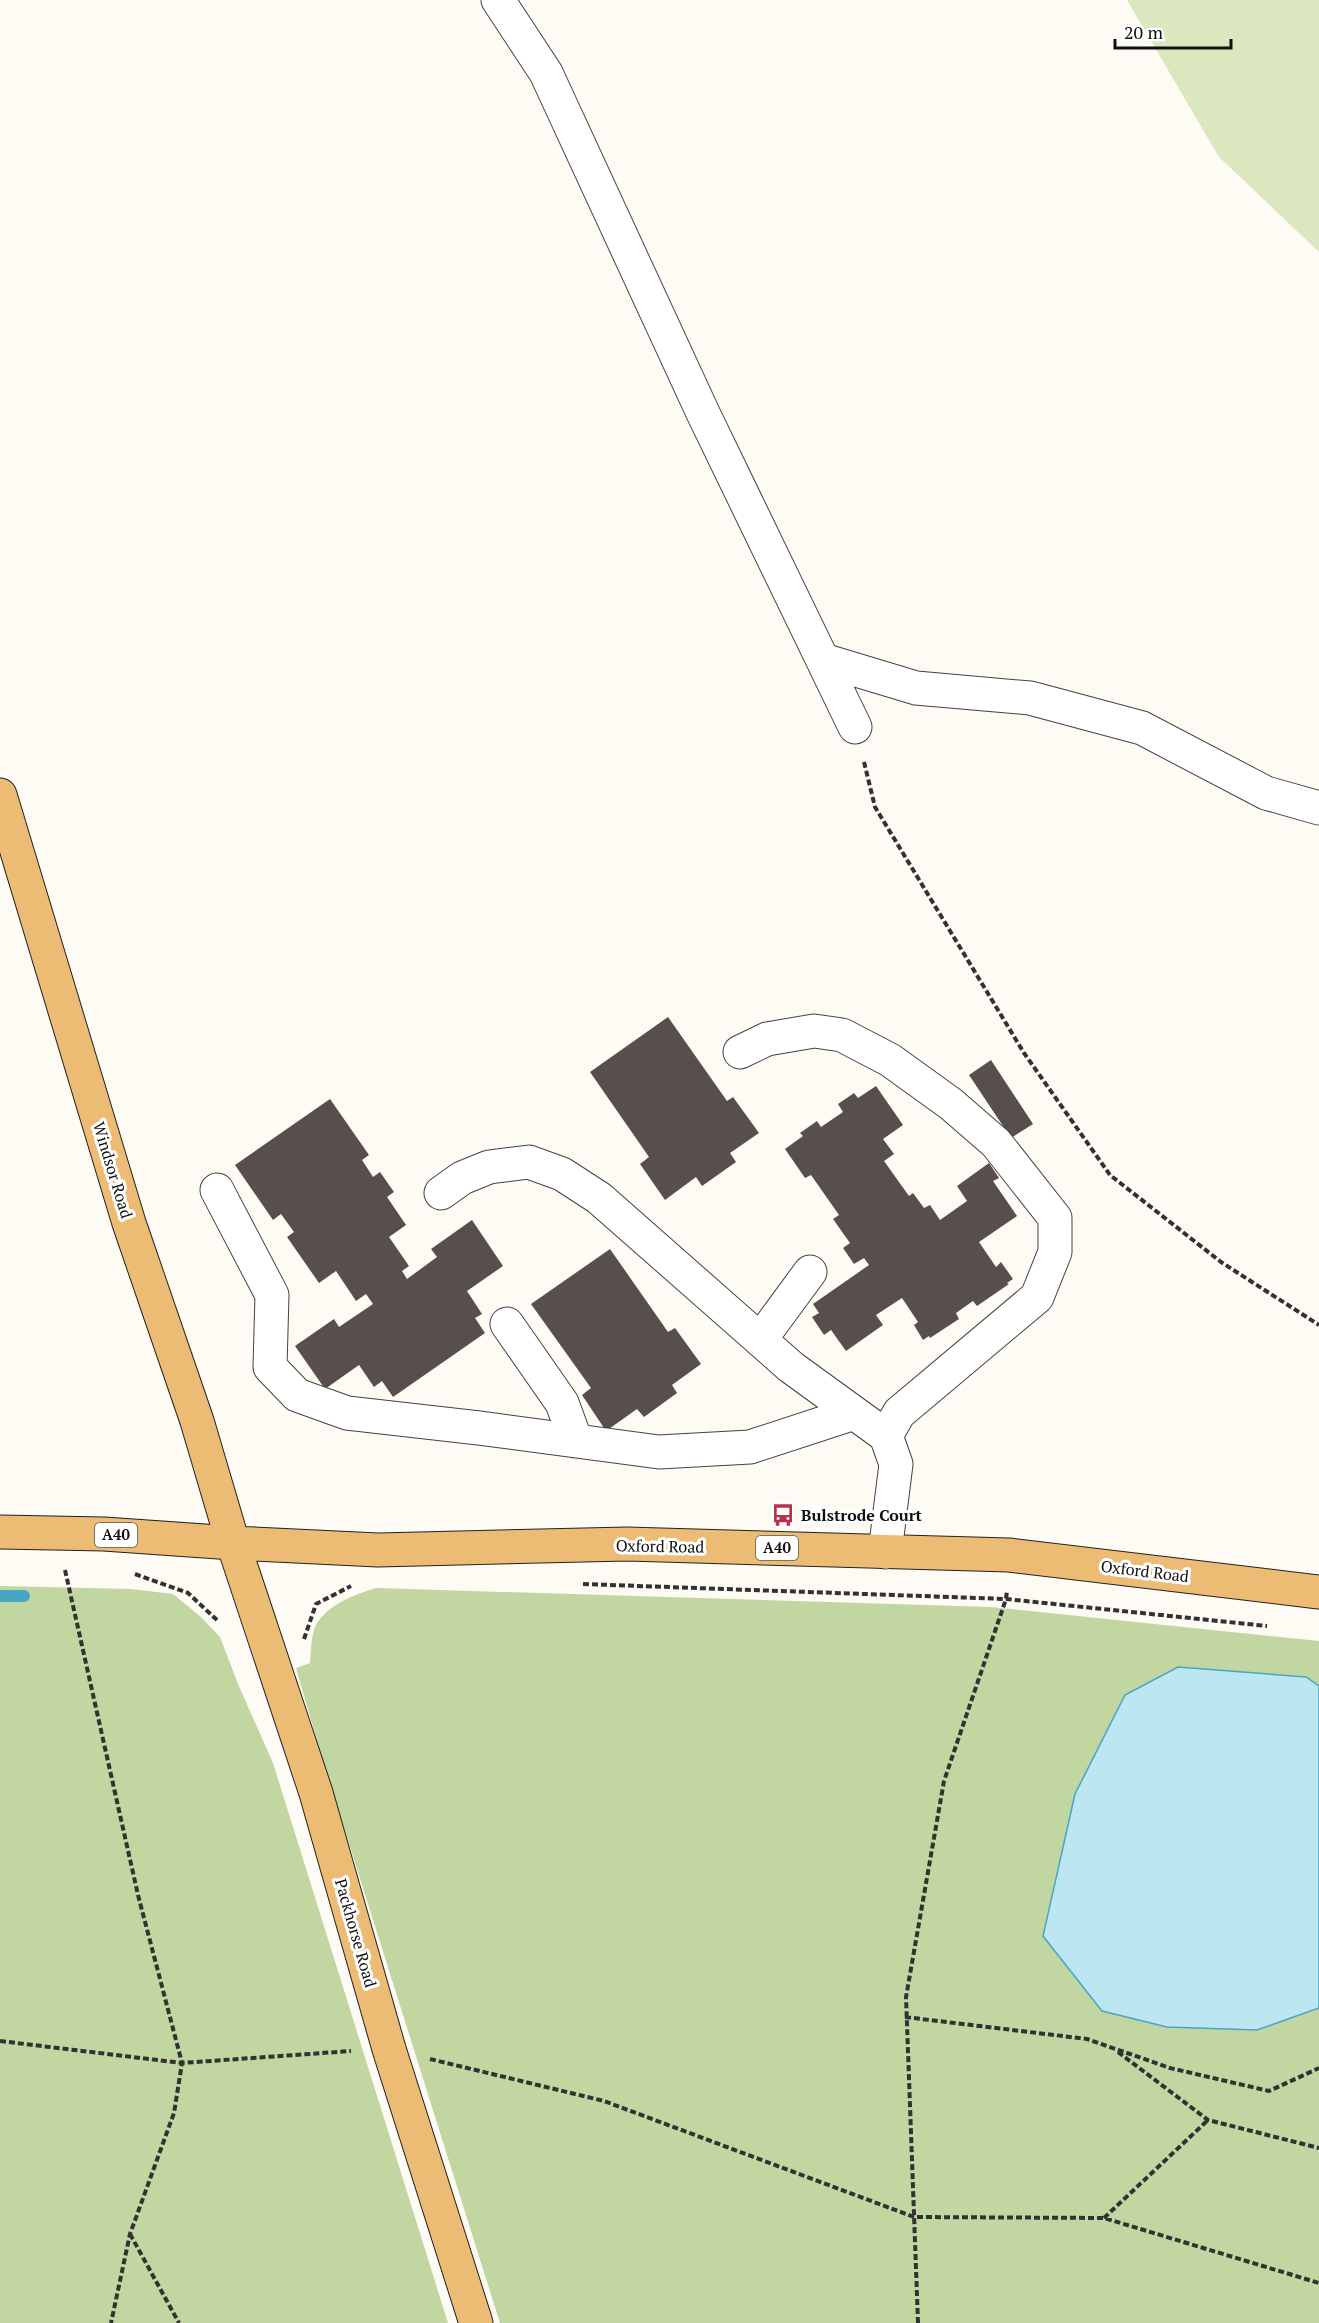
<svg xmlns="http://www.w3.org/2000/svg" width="1319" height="2323" font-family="'PT Serif',serif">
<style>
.green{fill:#dae7bf}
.forest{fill:#c1d6a0}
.water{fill:#bce6f2;stroke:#49a6c3;stroke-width:1.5}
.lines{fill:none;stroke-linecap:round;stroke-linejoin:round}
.stream{stroke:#49a6c3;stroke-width:12}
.building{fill:#584f4d}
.minor-casing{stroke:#434343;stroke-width:35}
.major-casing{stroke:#212121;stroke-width:35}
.path{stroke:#323232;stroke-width:4;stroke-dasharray:6 3;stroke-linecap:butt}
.minor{stroke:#fff;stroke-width:33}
.major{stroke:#edbc74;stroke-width:33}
.labels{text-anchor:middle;stroke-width:6;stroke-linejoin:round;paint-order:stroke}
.shield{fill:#fff;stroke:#585858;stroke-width:1.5}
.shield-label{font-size:15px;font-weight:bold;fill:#101010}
.street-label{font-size:16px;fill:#101010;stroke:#fff}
.poi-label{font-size:16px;font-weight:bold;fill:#101010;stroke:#fff;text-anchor:start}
</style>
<rect width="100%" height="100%" fill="#fefaf4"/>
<path class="green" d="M1127,0H1319V252L1219,157Z"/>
<path class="forest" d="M0,1586L131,1589L173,1594L201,1617L220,1637L238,1684L273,1763L448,2323H0Z
M376,1588L991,1607L1319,1641V1686L1306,1677L1043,1936L1102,2011L1167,2027L1257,2030L1319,2008V2323H500L323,1761L296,1668L310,1663C311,1652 311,1635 316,1625C328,1604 354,1595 376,1588Z"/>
<path class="water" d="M1178,1667L1306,1677L1319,1686V2008L1257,2030L1167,2027L1102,2011L1043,1936L1075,1794L1125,1695Z"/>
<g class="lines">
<path class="stream" d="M0,1596H24"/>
</g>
<path class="building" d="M668,1017L727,1101L733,1097L759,1133L730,1153L736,1162L702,1186L696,1177L665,1200L640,1164L649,1157L590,1072Z
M991,1060L1033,1124L1011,1138L969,1075Z
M876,1086L903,1125L883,1139L894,1154L884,1161L909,1196L913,1193L924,1208L930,1205L940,1220L967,1201L957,1186L989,1163L999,1178L993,1181L1017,1216L979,1242L996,1267L1001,1262L1013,1279L1007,1283L1009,1284L977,1306L973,1301L956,1313L959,1319L930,1338L929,1336L923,1340L914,1325L918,1322L902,1298L876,1315L883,1325L846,1351L831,1330L824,1335L812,1317L819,1313L813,1304L869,1265L864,1258L854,1264L843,1248L850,1243L833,1219L839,1215L811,1175L805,1178L785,1149L803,1136L800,1133L817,1121L821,1127L843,1112L838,1104L854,1093L858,1098Z
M330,1099L369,1155L362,1160L373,1177L380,1172L394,1192L387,1197L406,1225L389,1237L409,1266L402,1271L407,1279L437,1257L431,1249L472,1220L503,1266L467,1291L482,1314L475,1318L485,1333L393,1397L382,1381L374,1387L359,1365L325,1389L295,1346L334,1319L339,1327L373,1304L366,1294L356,1301L336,1271L319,1283L287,1237L294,1232L281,1214L273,1220L235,1165Z
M610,1249L668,1332L675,1328L701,1364L672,1385L677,1393L644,1417L637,1409L606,1431L582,1395L591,1388L531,1304Z"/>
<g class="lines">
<g class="minor-casing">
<path id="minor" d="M498,0L546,73L703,413L855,727
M823,660L916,688L1030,698L1142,728L1266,793L1319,808
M740,1052L767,1039L814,1031L842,1035L890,1060L951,1104L996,1143L1055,1218V1252L1037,1297L899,1413L886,1436
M217,1190L272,1295L270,1367L297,1395L347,1413L479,1428L659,1452L750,1447L854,1413
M441,1193L462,1178L489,1167L529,1162L562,1174L599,1198L791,1367L886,1436L896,1464L885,1552
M507,1324L562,1403L576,1441
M760,1340L810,1272"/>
</g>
<g class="major-casing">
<path id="major" d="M0,795L129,1223L197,1421L233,1543L316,1793L389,2049L476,2323
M0,1532L104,1534L233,1543L378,1550L627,1544L1009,1555L1319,1592"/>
</g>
<path class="path" d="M864,762L875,807L1024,1053L1110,1175L1221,1262L1319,1325
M65,1570L138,1895L182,2063L174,2113L130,2234L111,2323
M135,1574L188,1593L218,1621
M583,1584L1006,1599L1267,1626
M304,1639L316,1604L351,1586
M905,2017L1087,2039L1170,2068L1269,2091L1319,2068
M0,2041L182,2063L351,2051
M1118,2052L1208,2120L1319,2148
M430,2059L604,2101L914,2217L1104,2218L1319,2283
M1104,2218L1208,2120
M130,2234L179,2323
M918,2323L906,1997L944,1781L1006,1599L1007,1591"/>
<use href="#minor" class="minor"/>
<use href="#major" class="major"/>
</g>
<defs>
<g id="bus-bare" transform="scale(1.8)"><path d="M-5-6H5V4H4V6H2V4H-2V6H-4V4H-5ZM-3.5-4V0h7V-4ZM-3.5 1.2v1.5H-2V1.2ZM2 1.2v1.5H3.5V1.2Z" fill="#b6324e" stroke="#fff" stroke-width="2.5" paint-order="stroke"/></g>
</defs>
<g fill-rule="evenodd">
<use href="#bus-bare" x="783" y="1515"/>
</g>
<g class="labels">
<g class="shield">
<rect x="95" y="1523" width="42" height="24" rx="4.5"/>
<rect x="756" y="1536" width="42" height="24" rx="4.5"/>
</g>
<g class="shield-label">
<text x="116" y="1540">A40</text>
<text x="777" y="1553">A40</text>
</g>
<g class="street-label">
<text transform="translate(113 1170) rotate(73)" y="6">Windsor Road</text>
<text transform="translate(660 1546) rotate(1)" y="6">Oxford Road</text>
<text transform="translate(1145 1571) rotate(7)" y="6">Oxford Road</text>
<text transform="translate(356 1933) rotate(74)" y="6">Packhorse Road</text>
</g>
<g class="poi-label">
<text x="801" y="1521">Bulstrode Court</text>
</g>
</g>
<path d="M1115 39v9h116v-9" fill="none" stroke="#101010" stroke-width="3"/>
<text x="1124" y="39" font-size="18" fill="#101010" stroke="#ffffff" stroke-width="4.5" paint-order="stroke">20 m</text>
</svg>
